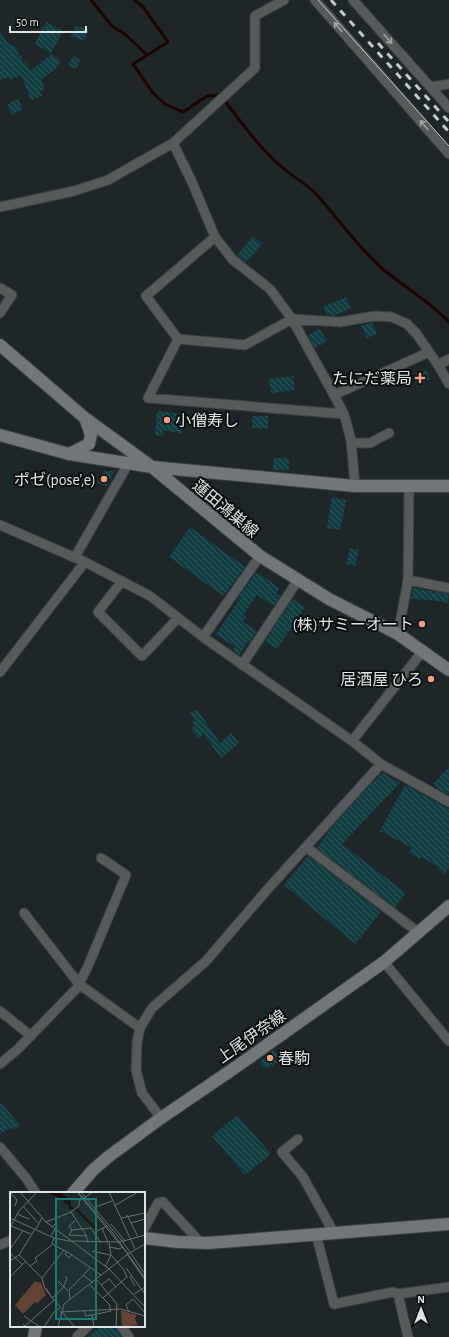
<svg xmlns="http://www.w3.org/2000/svg" width="449" height="1337" font-family="'Alegreya Sans','Noto Sans JP',sans-serif">
<style>
.lines{fill:none;stroke-linecap:round;stroke-linejoin:round}
.stream{stroke:#1e0100;stroke-width:3}
.building{fill:url(#building-back-hatch)}
.street-casing{stroke:#394041;stroke-width:11}
.secondary-casing{stroke:#394041;stroke-width:14}
.street{stroke:#565a5a;stroke-width:9}
.secondary{stroke:#717778;stroke-width:12}
.tram{stroke:#c4caca;stroke-width:1}
.rail{stroke:#c4caca;stroke-width:3;stroke-dasharray:7 7;stroke-linecap:butt}
.oneway{stroke:#a1a5a5}
.poi-dot{fill:#f2a080;stroke:#0b0e0f;stroke-width:1.5}
.labels{text-anchor:middle;stroke-width:4;stroke-linejoin:round;paint-order:stroke}
.poi-label{font-size:16px;fill:#dee3e3;stroke:#0b0e0f;text-anchor:end}
.street-label{font-size:16px;fill:#dee3e3;stroke:#0b0e0f}
.inset-river{fill:none;stroke:#1e0100;stroke-width:2}
.inset-road{fill:none;stroke:#6b7272;stroke-width:1}
.view{fill:#197b74;fill-opacity:0.15;stroke:#197b74;stroke-width:2}
.inset-edge{fill:none;stroke:#dee3e3;stroke-width:2}
</style>
<defs>
<pattern id="building-back-hatch" width="6" height="6" patternUnits="userSpaceOnUse"><rect width="6" height="6" fill="#113e42"/><path d="M-1 5l2 2M0 0l6 6M5-1l2 2" fill="none" stroke="#335a5d"/></pattern>
</defs>
<rect width="100%" height="100%" fill="#1e2627"/>
<g class="lines">
<path class="stream" d="M91,0L112,26L126,35L147,55
M135,0L143,7L168,42L133,64L153,93L165,104L183,112L207,96L220,95C240,120 258,147 283,168C294,178 306,183 316,194C339,219 359,249 385,271C406,288 430,302 449,322"/>
</g>
<path class="building" d="M47,22L63,31L51,53L35,44L43,26L45,27Z
M76,25L89,30L84,41L71,36Z
M0,30L9,45L13,44V46H16L19,56H21L24,65L26,61L30,71L52,54L61,61L56,68L41,80L45,90L40,91L42,96L31,100L21,75L9,80L8,77L0,80Z
M73,56L80,60L76,69L68,65Z
M18,99L23,109L12,115L7,105Z
M253,236L262,244L246,263L237,255Z
M346,297L351,308L335,316L327,315L323,307Z
M372,323L377,334L367,338L361,325Z
M320,329L327,341L315,348L308,335Z
M426,370L430,379L417,385L413,376Z
M293,376L295,390L271,393L269,379Z
M157,411L182,414L181,433L163,430V436L155,435Z
M252,416H268V429L252,428Z
M274,458H289V470H273Z
M104,471H114L106,487L97,482Z
M332,497L346,500L340,530L327,528Z
M190,527L245,567L223,596L169,557Z
M350,548L359,550L355,566L346,564Z
M257,572L279,588L276,594L280,596L274,606L257,595L243,615L246,617L243,622L257,631L250,642L248,641L239,655L233,650L235,647L216,634L241,597L239,596Z
M413,588L449,594L448,603L431,600L411,599Z
M292,599L305,607L277,649L265,641Z
M197,709L220,743L231,733L239,743L222,758L214,749L204,734L198,738L191,728L195,726L192,722L195,720L190,713Z
M449,767V795L440,790L433,784Z
M383,773L400,783L342,844L406,893L395,907L317,848L330,829L369,786Z
M405,785L449,809V868L445,874L437,869L438,867L422,857L420,859L409,853L412,848L380,831Z
M308,856L381,912L355,944L284,885Z
M274,1050L281,1060L266,1069L259,1062Z
M0,1102L20,1125L14,1129L10,1128L0,1134Z
M237,1115L271,1154L245,1175L212,1136Z
M102,1326H113L122,1337H88Z"/>
<g class="lines">
<g class="street-casing">
<path id="street" d="M315,0L449,154
M353,0L449,108
M431,87L449,84
M173,143L192,182L215,237L233,260L270,289L292,319L334,395L344,414L351,440L355,486
M0,207L74,191L108,180L173,143L255,68V16L284,0
M215,237L146,296L178,339L245,345L292,319L340,322L375,316L392,317L407,324L416,333L438,365L449,384
M0,288L12,295L0,313
M178,339L148,398L344,414
M438,365L449,359
M334,395L429,352
M352,443H370L389,433
M0,525L85,562L150,596L203,637L352,741L381,764L449,802
M75,557L128,464
M408,580L449,588
M122,581L98,612L142,656L178,618
M398,634L408,580L409,487
M203,637L260,556
M242,665L298,580
M0,672L85,562
M352,741L422,652
M306,847L418,932
M24,913L79,984L140,1028
M384,962L449,1041
M0,1011L31,1036
M0,1064L18,1049L77,988L88,966L126,875L101,858
M161,1118L142,1093L136,1070L137,1042L140,1028L152,1008L206,961L266,891L381,764
M298,1139L282,1152L303,1177L334,1233
M0,1147L26,1178L36,1193
M144,1229L158,1203L163,1202L201,1243
M316,1234L334,1304L393,1292L398,1294L408,1337
M0,1245L11,1240
M398,1294L449,1287
M121,1326L129,1337
M77,1337L88,1326"/>
</g>
<g class="secondary-casing">
<path id="secondary" d="M0,345L85,418L152,467L260,556L329,599L398,634L449,670
M0,435L69,454L152,467L355,486H449
M69,454L89,444L91,435L85,418
M73,1193L93,1170L108,1157L161,1118L236,1067L384,962L449,906
M144,1238L178,1242L208,1243L449,1224
M34,1337L36,1326"/>
</g>
<use href="#street" class="street"/>
<use href="#secondary" class="secondary"/>
<path class="tram" d="M318,0L449,146"/>
<path class="rail" d="M331,0L449,132
M378,43L449,122"/>
</g>
<defs><path id="oneway-shaft" d="M-6 0H5M1.5-3L5.5 0L1.5 3" fill="none" stroke-width="1.6" stroke-linecap="round" stroke-linejoin="round"/></defs>
<g class="oneway">
<use href="#oneway-shaft" transform="translate(338 27) rotate(-131)"/>
<use href="#oneway-shaft" transform="translate(388 39) rotate(48)"/>
<use href="#oneway-shaft" transform="translate(424 125) rotate(-130)"/>
</g>
<g class="poi-dot">
<path d="M418 372h4v4h4v4h-4v4h-4v-4h-4v-4h4z"/>
<circle cx="167" cy="420" r="4"/>
<circle cx="104" cy="479" r="4"/>
<circle cx="422" cy="624" r="4"/>
<circle cx="431" cy="679" r="4"/>
<circle cx="270" cy="1058" r="4"/>
</g>
<g class="labels">
<g class="poi-label">
<text x="412" y="384">たにだ薬局</text>
<text x="175" y="426" text-anchor="start">小僧寿し</text>
<text x="96" y="485">ポゼ(pose',e)</text>
<text x="414" y="630">(株)サミーオート</text>
<text x="423" y="685">居酒屋 ひろ</text>
<text x="278" y="1064" text-anchor="start">春駒</text>
</g>
<g class="street-label">
<text transform="translate(226 508) rotate(40)" y="6">蓮田鴻巣線</text>
<text transform="translate(251 1036) rotate(-35)" y="6">上尾伊奈線</text>
</g>
</g>
<g transform="translate(10 1192)">
<rect width="135" height="135" fill="#1e2627"/>
<path d="M25,89L31,91L36,103L27,111L25,110L13,122L5,113ZM111,118L126,123L125,127L128,133L112,135Z" fill="#644235"/>
<path class="inset-river" d="M38,0L49,4L59,12M47,0L59,8L60,16H64M66,17L87,38"/>
<path class="inset-road" d="M0,0L7,8L5,14M10,0L36,30L99,77L135,115M67,0L118,62M68,0L102,40L135,86M71,0L113,50L135,82M99,0L125,57M13,14L28,31M104,14L128,0M85,15L102,9M61,20L76,43L78,51M7,22L19,27M117,23L128,45M0,26L44,46L59,49L110,50L135,43M111,26L135,21M65,29L59,34L62,38L59,43L77,44M36,30L61,20L69,14V9L83,0M121,31L135,27M101,32L115,49M1,34L9,19L27,0M1,34L21,42M92,36L98,51M26,37L32,26M62,38L81,36L91,51M85,40L97,34M41,44L47,34L45,32L42,35M44,46L42,52L59,61L91,83M99,55L110,57L113,54M0,57L13,39M57,59L55,62L59,66L62,63M82,59L100,63M0,61L13,73M117,62L135,88M9,63L32,86L35,97L51,116M0,69L9,63L25,37M20,74L27,69L25,66L42,53M95,75L101,63M116,76L135,102M73,83L83,91M122,83L120,85L125,94M0,85L15,70M32,86L54,58M87,88L107,112L106,135M48,89L58,99M80,93L99,112L101,119L82,123M91,93L99,87L106,95M36,96L42,106L53,96L57,86L55,84M124,102L135,95M93,106L117,85L114,78L101,63L99,51M60,107L59,98L80,76M74,118L76,124L82,123L84,135M50,120L111,117L135,124M52,120L65,135M119,120L116,113L123,107L135,121M14,124L30,135M13,132L15,134L44,108M34,135L44,120L50,116M48,135L54,112L118,62L135,52"/>
<path class="view" d="M46,7H86V127H46Z"/>
<rect width="135" height="135" class="inset-edge"/>
</g>
<g transform="translate(421 1309)" stroke="#0b0e0f" stroke-width="3" paint-order="stroke">
<path d="M0-3L7 15L0 10L-7 15Z" fill="#dee3e3"/>
<text y="-6" font-size="11" font-weight="bold" text-anchor="middle" fill="#dee3e3">N</text>
</g>
<path d="M10 26v6h76v-6" fill="none" stroke="#dee3e3" stroke-width="2"/>
<text x="16" y="26" font-size="12" fill="#dee3e3" stroke="#0b0e0f" stroke-width="3" paint-order="stroke">50 m</text>
</svg>
